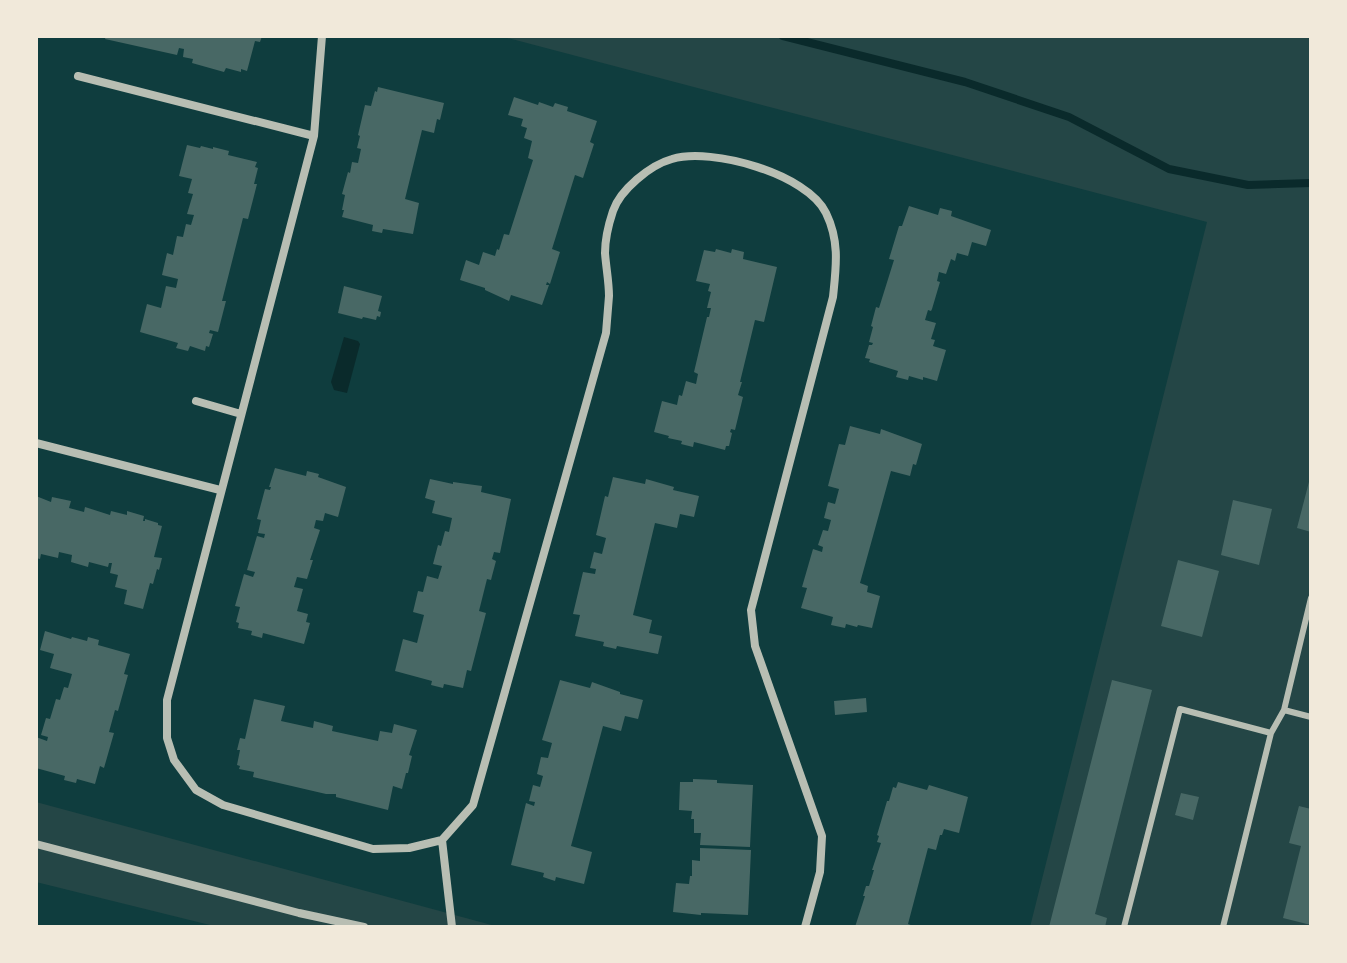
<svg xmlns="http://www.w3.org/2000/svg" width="1347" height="963" font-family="'PT Sans Narrow',sans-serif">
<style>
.green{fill:#244646}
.water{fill:#0a2a2b}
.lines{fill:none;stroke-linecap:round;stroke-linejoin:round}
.stream{stroke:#0a2a2b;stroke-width:8}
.building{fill:#486865}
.service{stroke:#b8beb3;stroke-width:6}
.minor{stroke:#b8beb3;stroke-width:8}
</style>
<rect width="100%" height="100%" fill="#0f3d3e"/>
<path class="green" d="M500,36H1311V927H1030L1207,222Z
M36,802L499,927H218L36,882Z"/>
<path class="water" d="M344,337L358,341L360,344L347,393L334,390L331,382Z"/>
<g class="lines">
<path class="stream" d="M783,36L965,82L1069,117L1169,169L1248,185L1311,183"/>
</g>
<path class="building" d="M106,36H262L260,42L255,41L247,71L241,69V72L226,68L224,72L192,63L193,59L183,57L184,49L179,48L177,55L105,39Z
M378,87L444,103L440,120L437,119L434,133L422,130L405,199L419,203L413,234L383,229L382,233L372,231L373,225L342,217L344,210H342L345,195L342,194L348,172L350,173L352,162L358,163L361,149L357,148L360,136L358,135L365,105L371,106L375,91L377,92Z
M514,97L538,105L539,102L553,107L555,103L568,107L567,111L597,121L590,142L594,144L583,178L575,175L552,249L560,252L550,284L547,282L546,285H549L542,305L511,295L509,301L485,290V288L460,280L466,260L479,265L483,252L495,256L497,249L499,250L504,234L509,235L533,160L528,158L532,141L524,138L527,128L521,126L523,119L508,115Z
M187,145L200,148L201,146L213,149V147L229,151L228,155L257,162L255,167L258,168L254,184H257L248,219L243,218L222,301H226L218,332L210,330L209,333L213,334L209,347L206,346L205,351L190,346L188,351L176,348L178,343L140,332L147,304L161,308L166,286L176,288L178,279L162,275L167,253L173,255L177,236L183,237L186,224L191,225L194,215L187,214L193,194L188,193L192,179L179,176Z
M909,206L938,215L940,208L952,211L951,216L991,230L986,246L972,242L968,256L957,253L955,261L951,259L946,274L939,272L937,281L940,282L932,309L931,311L928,310L925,320L936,323L931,339L935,340L933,346L946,350L937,381L923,377V380L909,376L908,380L896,377L898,371L869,362L870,359L865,358L869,345H872L873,343L869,342L873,327L871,326L876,307L879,308L894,260L889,259L899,226H902Z
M716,249L731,253L732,249L744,252L743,259L777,267L764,322L755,320L740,382H742L738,395L743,397L735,430L731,429L730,432L732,433L729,446H726L725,450L694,442L693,447L681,444L682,441L668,438L669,436L654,432L662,401L677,405L679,395L682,396L686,381L696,384L698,374L694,372L707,317H709L711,308H707L711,292L708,291L710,284L696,281L704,250L715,252Z
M344,286L382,296L378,311L381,312L380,317L377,316L376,320L363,317L362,319L338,313Z
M850,426L880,434L881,429L922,444L916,465L913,464L910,476L891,471L860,583L868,586L867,592L880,596L872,628L858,625L857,627L846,624L845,628L831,625L833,617L801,608L807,588L802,587L813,549L822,552L823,547L818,545L823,530L828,531L831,520L824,518L828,502L835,504L839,489L828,486L839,444L845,445Z
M275,468L306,476L307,471L319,474L318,477L346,487L338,517L325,513L323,521L316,520L314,528L320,530L310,560H313L307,579L297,577L294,587L303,589L297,611L308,614L306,622L310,623L304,644L263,633L262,638L251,635L252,631L238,628L239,623L236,622L240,607L235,606L244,574L253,577L255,572L247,570L257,536L264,538L265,534L258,533L261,520L257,519L265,489L270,490L271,487H269Z
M613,477L645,484L646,479L674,487L673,490L699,496L694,517L680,514L677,528L655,523L633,615L652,620L649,633L662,636L658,654L617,646L616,649L603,646L604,642L575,636L580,615L573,614L583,572L595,574L596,569L590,568L594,552L602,554L606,538L596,535L605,496L608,497Z
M1310,478H1311V532L1297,528Z
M430,479L453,484V482L482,486L481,492L511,499L500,553L494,552L492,559L496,561L492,576L491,580L487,579L479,611L486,613L471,671L467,670L463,688L444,684L443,688L431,685L432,681L395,671L403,639L417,643L424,615L413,612L418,591L423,592L427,576L438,579L442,566L433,564L438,545L441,546L445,531L449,532L452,518L432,513L435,501L425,498Z
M36,496L51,502L52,497L71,501L69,508L84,512L85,507L110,515L111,511L127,515V511L144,516L143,521H145V519L158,523V525L162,526L154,557L162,558L159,570L157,569L153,584L150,583L143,609L124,604L127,590L115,587L118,575L110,573L112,563H109L108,567L89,562L88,567L71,562L72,555L59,552L58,558L41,554L40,559L36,558Z
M1233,500L1272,509L1259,565L1221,555Z
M1178,560L1219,571L1202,637L1161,626Z
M45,631L71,639L72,637L87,641L88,637L99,640L98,645L130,654L124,674L128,675L118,711L115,710L109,732L114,733L104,768L100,766L95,784L77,779L76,783L64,780L65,776L36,768V737L47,741L48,737L41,735L46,718L50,719L56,699L60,700L64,687L68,688L72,674L50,668L54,654L40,650Z
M560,680L590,688L592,682L620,692V694L643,700L638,719L625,716L621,731L603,726L571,846L592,852L584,884L556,877L555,881L543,877L544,873L511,865L526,803L534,806L535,802L529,801L533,785L540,787L543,776L537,774L541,757L548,758L552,743L542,740Z
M1112,680L1152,690L1095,914L1107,918L1105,927H1049Z
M866,698L867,712L835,715L834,701Z
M254,699L285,706L281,721L313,728L314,721L333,726L332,731L378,741L380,731L392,733L394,724L417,730L409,755L412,756L408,773H406L402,789L393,786L388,810L336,797V794H326L253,777L254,772L239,769L240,766L237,765L240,750H237L240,738L245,739Z
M693,779L717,780V783L753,785L750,847L700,845L701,833H694V819H691L692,811L679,810L680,782H693Z
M898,782L927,790L929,785L968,797L959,833L944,829L942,835H940L936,850L928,848L908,924L916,927H855L865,896H863L866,886H869L874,870H872L881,843L877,842L879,836L877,835L887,801H889L893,787L896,788Z
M1181,793L1199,797L1193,820L1175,815Z
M1299,806L1311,809V925L1283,918L1301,846L1289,843Z
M700,848L751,850L748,915L701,913V915L673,912L676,883L689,884L690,876H692V860L700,861Z"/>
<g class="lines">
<path class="service" d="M1311,598L1284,710L1311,717
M1124,927L1180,709L1271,733
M1223,927L1271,733L1284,710"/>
<path class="minor" d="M322,36L314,136L167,700V738L174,760L196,790L223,805L373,849L409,848L442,840L473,805L606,333C607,320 608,308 609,296C609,282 606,267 605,253C605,240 609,223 613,211C620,190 650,165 672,159C712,147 807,174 826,213C840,242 836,267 833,297L751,610L755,646L822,836L820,872L805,927
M78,76L314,136
M196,401L241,414
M36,443L220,490
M442,840L452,927
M36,844L299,913L364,927"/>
</g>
<rect width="1347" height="963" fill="none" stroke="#f1e9da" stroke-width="76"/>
</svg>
